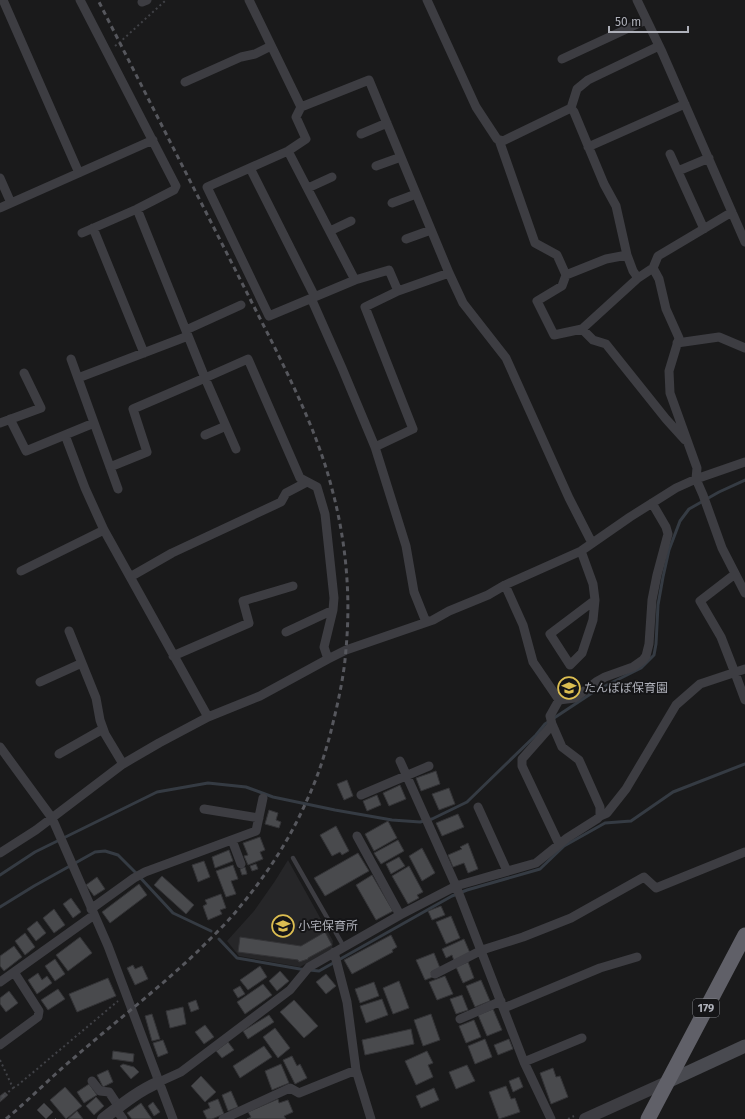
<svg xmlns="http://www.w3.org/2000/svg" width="745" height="1119" font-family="'Fira Sans','Noto Sans JP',sans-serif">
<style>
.built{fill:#262628}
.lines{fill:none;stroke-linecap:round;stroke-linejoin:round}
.stream{stroke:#353b43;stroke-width:3}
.building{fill:#494a4d;stroke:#343437}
.path{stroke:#414247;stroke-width:2;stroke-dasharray:2 3;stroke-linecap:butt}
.service{stroke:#3d3d42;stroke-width:4.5}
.minor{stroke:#3d3d42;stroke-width:9}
.tertiary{stroke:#3d3d42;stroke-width:12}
.secondary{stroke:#494a50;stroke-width:13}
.trunk{stroke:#606068;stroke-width:15}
.rail{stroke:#56575d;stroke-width:3;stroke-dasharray:5 4;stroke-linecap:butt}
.labels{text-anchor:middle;stroke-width:4;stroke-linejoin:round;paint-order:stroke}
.shield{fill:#151517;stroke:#808288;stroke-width:1}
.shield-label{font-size:11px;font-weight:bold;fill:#aeb0b9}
.poi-label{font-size:12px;fill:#aeb0b9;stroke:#151517;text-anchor:start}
</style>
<rect width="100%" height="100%" fill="#1a1a1b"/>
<path class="built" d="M288,860L333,941L332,949L300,967L239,956L227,941L254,911L275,881Z"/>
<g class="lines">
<path class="stream" d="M0,875L35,852L157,792L208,783L246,787L273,797L335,810L392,820L420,822L432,819L467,802L536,735L545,724L595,691L641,668L654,655L656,644L658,605L663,577L669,550L680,521L689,509L719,492L745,480
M0,907L34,886L95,852L105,851L118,855L135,872L173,913L211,931
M219,939L237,958L300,969L319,971L452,896L467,890L540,869L564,846L605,823L631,821L673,792L745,764"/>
</g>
<path class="building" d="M436,771L440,784L421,791L416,778Z
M347,780L353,796L344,800L337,784Z
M400,785L406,799L389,806L383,793Z
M449,788L455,804L439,810L432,794Z
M377,795L381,805L367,811L363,801Z
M269,810L278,813L276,820L281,822L279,828L265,824Z
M458,814L464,827L442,836L436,823Z
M388,821L397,838L374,851L365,834Z
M336,826L349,851L342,855L340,852L332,856L320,835Z
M260,837L265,850L260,852L263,859L248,865L244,856L248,855L243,843Z
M398,840L404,851L381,864L374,853Z
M468,843L478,869L468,873L464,863L453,867L448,855L462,849L460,847Z
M422,848L435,873L422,881L409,856Z
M229,850L233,861L215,868L212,857Z
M358,853L369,871L325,896L314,878Z
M399,857L405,866L391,874L386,864Z
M204,861L210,877L198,882L192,865Z
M256,864L258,869L252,871L250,866Z
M233,865L238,879L231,881L236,894L226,897L216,871Z
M409,866L423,892L417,895L419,898L408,904L392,876Z
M245,867L247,874L242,875L240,869Z
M372,875L393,911L376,920L356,885Z
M162,876L194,905L186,914L154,885Z
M97,877L105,889L94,896L86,885Z
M139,884L147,895L110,923L102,912Z
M221,894L226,908L220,910L222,914L208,920L203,906L207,904L205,900Z
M71,898L81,912L73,918L63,904Z
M441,906L445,915L432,920L428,911Z
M54,909L65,925L54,933L43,918Z
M451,916L460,938L446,944L436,922Z
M37,921L46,933L36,941L27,929Z
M325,932L332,945L308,958V959L299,962L298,960L238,952L240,937L301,946Z
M25,933L35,947L25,955L15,941Z
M391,935L397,947L392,950L393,952L352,974L344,960Z
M80,937L92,953L68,971L56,955Z
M464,939L470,953L454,961L452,955L446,958L442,949Z
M14,946L22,957L4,971L0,966V956Z
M434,953L440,968L431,972L433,977L425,980L416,960Z
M55,959L65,974L55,981L45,966Z
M468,962L474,978L463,983L456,967Z
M133,965L135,969L142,966L148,979L135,985L127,968Z
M260,966L267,977L248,990L240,980Z
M280,971L289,981L277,991L269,981Z
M38,973L42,980L47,976L52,983L37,994L28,980Z
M326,974L336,986L326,994L316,982Z
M445,976L453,994L437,1000L429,982Z
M108,978L116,996L77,1012L69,994Z
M481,980L490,1001L475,1007L466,986Z
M399,981L409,1008L393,1014L383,988Z
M374,982L379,996L360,1003L355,989Z
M263,984L272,995L245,1014L237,1002Z
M240,986L245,994L238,998L233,990Z
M58,989L65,999L48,1010L41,1000Z
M9,991L18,1003L6,1012L0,1004V998Z
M462,995L468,1010L456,1014L450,999Z
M382,999L388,1015L366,1023L360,1006Z
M196,1000L199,1009L191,1012L188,1003Z
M294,1000L318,1026L304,1038L280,1012Z
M183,1007L186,1024L170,1028L166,1011Z
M493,1009L502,1030L487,1036L478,1015Z
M152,1014L160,1039L152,1041L145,1016Z
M431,1014L440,1040L423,1046L414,1020Z
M269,1015L274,1022L248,1039L243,1031Z
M474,1020L481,1037L466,1043L459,1026Z
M205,1025L214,1037L204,1044L195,1032Z
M275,1028L290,1048L278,1058L263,1037Z
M411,1029L414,1044L365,1055L362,1040Z
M485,1039L492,1057L475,1064L468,1046Z
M509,1039L513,1049L498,1055L494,1045Z
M163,1040L168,1053L158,1057L153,1043Z
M228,1042L234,1050L222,1058L216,1051Z
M264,1046L272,1057L240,1078L233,1066Z
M113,1051L134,1054L133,1062L112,1059Z
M427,1051L433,1063L428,1065L433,1077L416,1085L405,1061Z
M292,1056L297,1066L300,1064L307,1078L295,1084L283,1060Z
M123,1064L134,1067L139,1072L131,1079L120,1066Z
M281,1064L289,1083L272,1090L265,1071Z
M467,1065L475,1081L456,1089L449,1072Z
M553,1068L556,1077L560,1076L568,1097L551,1104L540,1073Z
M108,1070L113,1082L103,1087L97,1075Z
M201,1076L216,1092L205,1102L191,1086Z
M519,1077L523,1087L513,1092L509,1081Z
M89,1084L97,1095L84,1103L77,1092Z
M506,1086L511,1099L515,1098L520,1112L499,1119L489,1092Z
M65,1087L82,1106L66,1119L50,1100Z
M434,1088L439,1100L421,1108L416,1096Z
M231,1091L238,1107L228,1111L222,1095Z
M5,1092L8,1095L0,1102V1096Z
M96,1097L104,1106L94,1115L86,1106Z
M218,1099L224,1114L212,1119H207L203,1111L210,1108L208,1103Z
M278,1099L279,1103L288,1100L293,1112L284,1116L286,1119H247L251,1117L248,1112Z
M153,1102L160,1112L154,1116L148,1106Z
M44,1103L53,1112L46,1119L37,1110Z
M141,1103L152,1119H132L127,1113Z
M77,1111L83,1119H68Z"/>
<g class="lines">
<path class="path" d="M115,46L119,43L166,0
M0,1060L13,1088L0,1099
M13,1088L18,1085L118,1001
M55,1119H56
M568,1119L574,1116"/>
<path class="service" d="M293,858L344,947"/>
<path class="minor" d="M3,0L79,173
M80,0L176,186L174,190L137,209L205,378L248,359L300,478L317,487L325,514L334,598L333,610L324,647L328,659
M249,0L301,107L296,117L306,139L288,151L207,187L269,316L355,280L389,270L398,291L449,273
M427,0L476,107L497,139L503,141L571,108L574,112L604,184L616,206L627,255L633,271L638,278L653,268
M637,0L662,52L745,242
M142,2L147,0
M562,59L646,20
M185,82L241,57L255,54L271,46
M301,107L369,80L449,273L463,303L506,358L569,498L592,543
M571,108L577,89L588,80L659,46
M361,134L387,123
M499,140L535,243L557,255L566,275L606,259L627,255
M588,147L685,104
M288,151L355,280
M670,154L704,229
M376,166L401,157
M250,168L315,297
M678,171L709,158
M0,178L11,203
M308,188L332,177
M392,203L416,194
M0,208L153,140
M732,212L658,256L653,268L659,279L666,309L679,338L669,371L670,393L697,468L696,479L703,495L722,548L745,593
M93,228L144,353
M330,231L351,221
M82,233L137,209
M406,239L431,230
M566,275L562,286L537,301L554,335L582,329L593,340L606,344L666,419L685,440
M311,298L342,368L375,447L406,546L414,592L426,622
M582,329L638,278
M186,330L241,305
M677,343L719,337L745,348
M71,359L118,489
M78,378L188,336
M10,419L26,451L94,423
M0,423L41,408L24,373
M65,435L85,488L104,530L208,717
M205,435L226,426
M375,447L413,429L365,307L398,291
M110,467L147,452L133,409L205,378L236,449
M581,551L593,584L595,600L593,620L582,653L570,665L550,634L595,600
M21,571L104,530
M735,574L700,601L721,637L735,673L745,700
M130,577L172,553L281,502L286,493L307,482
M505,585L523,625L533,662L559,700L575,698L596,682L605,677L633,667L643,660L646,656L649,644L652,600L657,575L668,534L666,527L652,503
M69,631L96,698L100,720L105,734L123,764
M286,632L333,610
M173,656L249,623L243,601L293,586
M40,682L82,663
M559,700L550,716L552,724L562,747L579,760L600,807V816
M552,725L522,759V766L559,844
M0,747L52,818L108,946L173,1119
M59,754L103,729
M400,761L456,886L524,1062L551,1119
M361,795L429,766
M478,807L507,871
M204,809L259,818
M357,836L400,915
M232,840L241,864
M0,853L36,830L123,764L159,743L208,717L260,696L328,659L346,650L433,620L449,611L488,595L505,585L581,551L630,517L676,488L696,479L745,462
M91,909L134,878L145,872L256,831L263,798
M334,952L347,1002L356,1070L371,1119
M435,974L482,950L523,937L571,918L644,877L656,888L745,852
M0,982L94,915
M504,1008L600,968L637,957
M460,1019L501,1001
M0,1045L38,1017L39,1011L14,972
M524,1062L582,1038
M92,1081L100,1091L109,1092L119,1107
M159,1082L181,1072L290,990L309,967L400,915L456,886L536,863L567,838L597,819L600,816L607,813L626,789L676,705L700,684L745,669
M116,1109L123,1119
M223,1119L290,1088L299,1093L356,1070"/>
<path class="tertiary" d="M103,1119C121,1105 138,1091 159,1082
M585,1119L667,1082"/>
<path class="secondary" d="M667,1082L745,1046"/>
<path class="trunk" d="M648,1119L745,935"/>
<path class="rail" d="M6,1119C30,1099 51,1077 75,1057C115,1022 158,989 197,952C211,938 226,924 238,909C266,876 290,839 307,800C317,779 324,757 330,735C337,707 344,678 346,649C351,595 346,541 332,489C319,438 296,391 273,344L98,0"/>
</g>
<defs>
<g id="school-ring" transform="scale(1.15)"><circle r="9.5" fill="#151517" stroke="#dcbe51" stroke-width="1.5"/><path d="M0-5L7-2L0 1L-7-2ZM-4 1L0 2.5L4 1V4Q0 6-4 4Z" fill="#dcbe51"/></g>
</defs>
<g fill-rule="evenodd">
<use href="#school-ring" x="569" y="688"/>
<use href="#school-ring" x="283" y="926"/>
</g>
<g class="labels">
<rect class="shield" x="693" y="999" width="26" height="18" rx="3"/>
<g class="shield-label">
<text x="706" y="1012">179</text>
</g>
<g class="poi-label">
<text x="584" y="692">たんぽぽ保育園</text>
<text x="298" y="930">小宅保育所</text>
</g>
</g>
<path d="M609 26v6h79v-6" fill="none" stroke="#aeb0b9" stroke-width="2"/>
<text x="615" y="26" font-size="12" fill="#aeb0b9" stroke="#151517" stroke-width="3" paint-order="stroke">50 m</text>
</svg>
